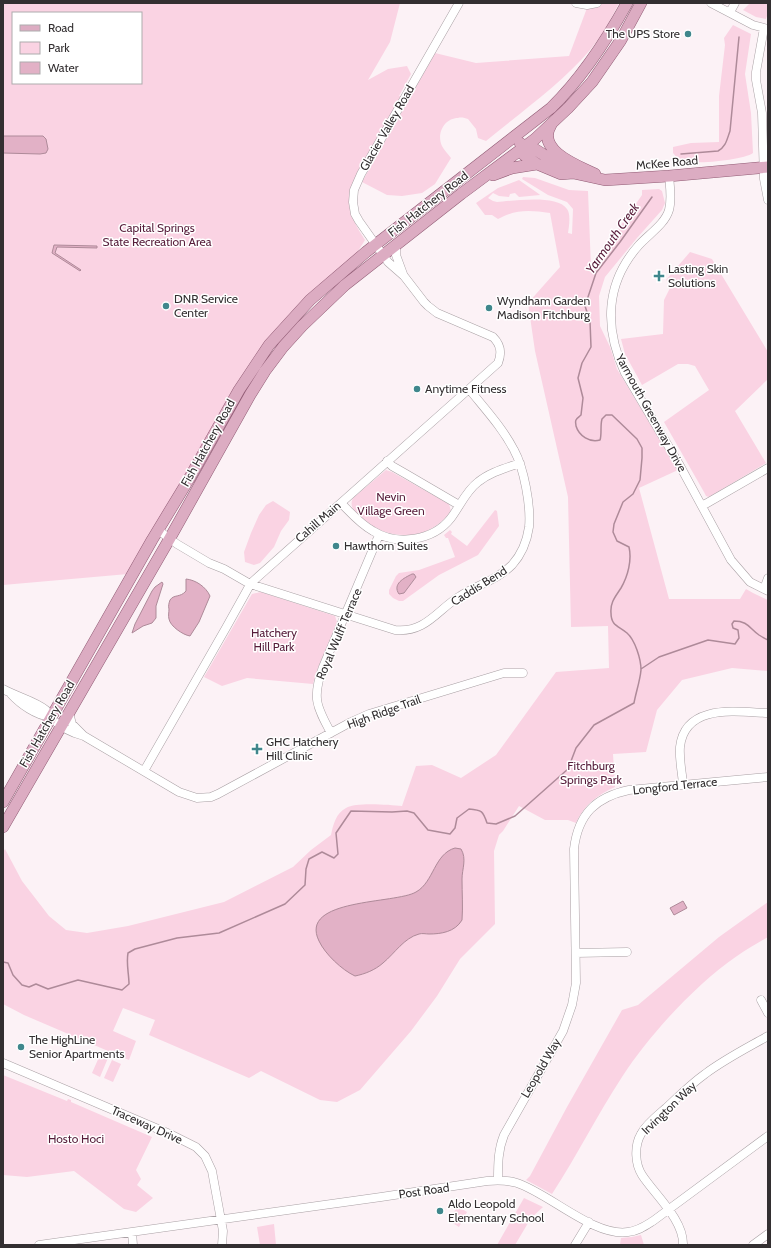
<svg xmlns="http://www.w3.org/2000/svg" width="771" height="1248" font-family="Cabin,sans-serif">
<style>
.green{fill:#fad3e3;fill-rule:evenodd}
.water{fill:#e2b1c6;stroke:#ae8a99}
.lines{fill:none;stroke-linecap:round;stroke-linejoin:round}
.stream{stroke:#ae8a99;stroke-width:1.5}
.minor-casing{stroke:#a9a0a4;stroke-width:9}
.major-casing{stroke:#915c75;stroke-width:12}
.minor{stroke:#fff;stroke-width:8}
.major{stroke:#dcacc2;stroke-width:11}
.poi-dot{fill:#3f878c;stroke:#fff;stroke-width:1.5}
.labels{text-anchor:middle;stroke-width:3;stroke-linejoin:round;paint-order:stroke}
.poi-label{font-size:12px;fill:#332f31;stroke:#fff;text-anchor:start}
.street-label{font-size:12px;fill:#332f31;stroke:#fff}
.park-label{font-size:12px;fill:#561c3a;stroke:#fff}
.water-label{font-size:13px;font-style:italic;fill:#5c223f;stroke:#fff}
</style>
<rect width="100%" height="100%" fill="#fcf2f6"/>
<path class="green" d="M3,3H400L390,42L368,80L388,69L407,66L411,74L399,96H403L351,190C346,210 355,224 365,240L353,259L290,315L128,574L3,585ZM13,13H141V83H13Z
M603,3H619C611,19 602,36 590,50C562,83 520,113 486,141L478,138L476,129L468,119C465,118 461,117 458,118C445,118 436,133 442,146C444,150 448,154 451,158L435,184L422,193L402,196L387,195L362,182L435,53L476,63L569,56L587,8L596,6Z
M750,3H768V13L766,19L756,17L743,10Z
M733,25L751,34L745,74L751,113L753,153C744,160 693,165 682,161C678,160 676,156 673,153V147L691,143L719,142V96L725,45L724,38Z
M523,177L535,178L569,190L588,191L591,268L642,195V190L659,189L662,191L665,203L662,210L637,238L605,277L599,296L600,326L610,347L617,369L678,470L639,488L669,599H740L746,589L753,593L768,600V671L732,668L682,680L657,710L646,752L613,754L615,787C597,795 584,805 576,823L568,820H545L519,806L503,831L499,835L494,851L495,924L460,959L437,996L411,1031L360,1090L337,1102L320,1100L261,1071L249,1078L149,1035L155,1020L123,1008L113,1031L136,1041L129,1060L24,1015L3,1004V852L5,849L22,881L49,916L66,930L87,933L128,926L224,902L293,867L311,850L331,835C333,825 336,813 346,808C356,802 389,805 402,806L416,766L432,765L461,778L496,755L556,672L609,668L608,626L571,627L568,497L535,351L528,303L560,267L550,213C530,210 516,209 498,219L492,215H485L476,203L498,188L519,180L539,194L540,195L519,197L515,193L510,194L509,197L499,196L493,193L488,198L493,201L497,202C513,201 557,194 567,209C571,214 569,227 568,233L572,234L573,209L567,202L548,195L522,179Z
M690,252L712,259L768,352V379L735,411L766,463L709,497L706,496L704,492L664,422L709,390L695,366L688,364H678L642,385L625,354L621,339L663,334L664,300L672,284L666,280Z
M386,470L392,472L449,504L451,511C442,524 426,534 410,535C390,536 370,529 357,514C352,508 350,505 353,498Z
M273,501L290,512L289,520L281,531L274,547L260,563L254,565L245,562L244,552L251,533L259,515L266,505Z
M495,510L497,511L499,526L478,555L439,575L403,601H399L393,598L389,594V590L396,576L399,573L419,570L455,557L448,538H446L444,535L450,530L452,532L451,534L467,546ZM416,577L404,593L397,592V586Z
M261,592L335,616L337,622L316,673L313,684L247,678L222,686L204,677L252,594Z
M768,902V937C758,943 747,949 737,956C695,985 650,1034 622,1077C597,1115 577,1156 552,1194L526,1180L530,1176L567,1107L622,1010L638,1005L719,937Z
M100,1055L108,1058L100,1077L92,1073Z
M112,1060L121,1064L113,1082L104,1078Z
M3,1075L67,1101L68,1099L71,1100V1102L152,1137L136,1170L141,1179L137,1185L153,1198L136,1212L124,1209L74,1171L27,1177L3,1175Z
M524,1198L543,1207L531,1218L515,1245H497Z
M457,1206L467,1212L459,1227L451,1222V1219Z
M274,1224L276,1245H260L257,1227Z
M641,1235L644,1245H620L621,1238L632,1237Z"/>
<path class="water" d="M3,136H43L46,139L48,149L46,153L40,154L3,153Z
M54,245L97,246V248L57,247L55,253L81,270L80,271L52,253Z
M412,574H414L416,577L404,593L399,594C392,584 404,578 412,574Z
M186,579C196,580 206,587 210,596L199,622L190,636C183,635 170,626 169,619C168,616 169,612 169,609C168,606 169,603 170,600C174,594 180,598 186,591Z
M162,582L163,584L156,606V618L152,623L143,626L132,633L135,624L152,591L155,587Z
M455,848L461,849C467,859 462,869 462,879C462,893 463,907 462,920C455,932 441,934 429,934C426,934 422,933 419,934C404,938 395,953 383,963C375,970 365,974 355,976C342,970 325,954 319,941C298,898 396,904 416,892C434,882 434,854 455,848Z
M683,901L687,908L674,915L670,908Z"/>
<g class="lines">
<path class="stream" d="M681,154L718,151C726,147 727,139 730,131L739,37
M641,669L659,657L708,640L735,644L739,638L738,630L733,628L732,624L734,621C748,621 749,628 759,635C762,637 765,639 768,640
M3,962L8,963L13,975L22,985L29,987L36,984L48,989L78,980L122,990L129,984C129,974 126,964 128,953L135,949L177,938L219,933L285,904L305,885L306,869L309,859L322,852L334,858L338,854L336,833L351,811L392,812L407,811L414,813L428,830L450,834L455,828L457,818L469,809C482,810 483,811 487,823L496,824L515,816L568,769L576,748L594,725L634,703C636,692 640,681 641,670C641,659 635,640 627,633C619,626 611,626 611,613C610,602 616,596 621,588C628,576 632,560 629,547L617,541L613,532L614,524L623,502L633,494L640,480L642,458V448L637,439L612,415H606L602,419C600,426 602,434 600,440C590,443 579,436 576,426C576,424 575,422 576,420C577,418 579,417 581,415L583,398L578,378L582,363L591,347L590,321L585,306L596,273L620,242L652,197"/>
<g class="minor-casing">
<path id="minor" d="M576,3L587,5L597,3
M711,3L753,25L768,29
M730,12L735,3
M764,28L756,72V80L762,113L764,179L768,200
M669,176C670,187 672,199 669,210C665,224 649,234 639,245C605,283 604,328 625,373L679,464L731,560L750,582L768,591
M396,245V255L403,274
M387,461L392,466L406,474L459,505
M341,503C351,513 360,524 373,531C397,546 433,541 451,518C460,506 466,491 478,482C490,472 506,468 520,463
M702,506L768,468
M158,530L177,544L209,563L224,569L250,584L395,630C426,633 437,610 460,596C477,585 497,580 512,565C522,554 527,541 529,527C531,506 524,468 514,450C502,427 485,409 469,389
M764,589L768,578
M3,689C15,696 35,701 46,710C48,712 49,716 51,718C60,727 72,733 84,736L179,792L197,798L211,797L218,794L351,722L369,714L504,673H523
M11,694C21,705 36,715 50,717
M69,713L72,724L83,735
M331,733C316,706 312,697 323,667L379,535
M144,771L227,626L251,583L469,389L498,363C502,353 501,345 493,337L437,313L428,306L424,302L404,276L388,262L359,221L355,214L353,202L354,190L361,174L459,3
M683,784C682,772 679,759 680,747C685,703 737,712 768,713
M576,953L627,952
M761,1000L768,1013
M3,1063L172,1135L196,1147L205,1156L212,1171L223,1231L222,1245
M498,1180C498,1164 498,1150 504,1135L563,1031L572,1005L576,983L574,849C578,814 596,797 629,790L768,777
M132,1232L133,1245
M39,1245L381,1197L487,1181C497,1180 507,1180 517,1183C550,1194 594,1237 628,1232C638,1231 645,1226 653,1221L768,1136
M575,1245L589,1222
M683,1245C684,1220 655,1195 642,1175C635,1164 634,1146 641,1134C646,1124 658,1115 666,1108C679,1096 691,1084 705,1074C725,1059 747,1048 768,1036
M753,1245L768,1234"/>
</g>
<g class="major-casing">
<path id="major" d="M551,125C535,150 578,166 595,174
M520,143L524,147V155L537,164L561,174L573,173L605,180L669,176L768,167
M524,147L533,148L555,162L565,166L570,171
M493,175L512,168L537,164
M3,802L152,540L189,479L239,390L269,345L310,300L366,252L551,108C582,78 606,41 627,3
M3,827L170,538L250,395L265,371L283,347L302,326L345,285L461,194L535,139L568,108L592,82L621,40L641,3"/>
</g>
<use href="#minor" class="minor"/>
<use href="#major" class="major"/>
</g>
<g class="poi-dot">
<circle cx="688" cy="34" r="4"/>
<path d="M657 270h4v4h4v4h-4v4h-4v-4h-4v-4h4z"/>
<circle cx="166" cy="306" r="4"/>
<circle cx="489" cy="308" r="4"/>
<circle cx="417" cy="389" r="4"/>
<circle cx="336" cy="546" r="4"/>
<path d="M255 743h4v4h4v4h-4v4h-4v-4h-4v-4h4z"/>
<circle cx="21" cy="1047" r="4"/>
<circle cx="440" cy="1211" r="4"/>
</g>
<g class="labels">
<g class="poi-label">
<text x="680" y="38" text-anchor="end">The UPS Store</text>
<text x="668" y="273">Lasting Skin<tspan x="668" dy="14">Solutions</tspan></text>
<text x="174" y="303">DNR Service<tspan x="174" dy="14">Center</tspan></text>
<text x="497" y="305">Wyndham Garden<tspan x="497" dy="14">Madison Fitchburg</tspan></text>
<text x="425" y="393">Anytime Fitness</text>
<text x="344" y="550">Hawthorn Suites</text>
<text x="266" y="746">GHC Hatchery<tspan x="266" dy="14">Hill Clinic</tspan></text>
<text x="29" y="1044">The HighLine<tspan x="29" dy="14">Senior Apartments</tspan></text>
<text x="448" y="1208">Aldo Leopold<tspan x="448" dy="14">Elementary School</tspan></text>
</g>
<g class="street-label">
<text transform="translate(387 128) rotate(-60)" y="4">Glacier Valley Road</text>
<text transform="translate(667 163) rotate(-5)" y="4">McKee Road</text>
<text transform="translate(428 204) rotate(-38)" y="4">Fish Hatchery Road</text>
<text transform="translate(651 413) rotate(61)" y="4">Yarmouth Greenway Drive</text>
<text transform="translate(208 443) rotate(-61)" y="4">Fish Hatchery Road</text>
<text transform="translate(318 522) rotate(-41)" y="4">Cahill Main</text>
<text transform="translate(479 586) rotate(-32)" y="4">Caddis Bend</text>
<text transform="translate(339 634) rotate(-67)" y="4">Royal Wulff Terrace</text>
<text transform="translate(384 712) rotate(-20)" y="4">High Ridge Trail</text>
<text transform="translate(47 724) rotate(-60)" y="4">Fish Hatchery Road</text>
<text transform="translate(675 786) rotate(-6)" y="4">Longford Terrace</text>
<text transform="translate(541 1068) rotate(-60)" y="4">Leopold Way</text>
<text transform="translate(669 1108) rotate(-44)" y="4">Irvington Way</text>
<text transform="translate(147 1125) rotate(24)" y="4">Traceway Drive</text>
<text transform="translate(424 1191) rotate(-8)" y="4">Post Road</text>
</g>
<g class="park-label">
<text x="157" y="232">Capital Springs<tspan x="157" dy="14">State Recreation Area</tspan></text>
<text x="391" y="501">Nevin<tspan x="391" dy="14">Village Green</tspan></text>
<text x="274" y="637">Hatchery<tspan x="274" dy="14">Hill Park</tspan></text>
<text x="591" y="770">Fitchburg<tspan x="591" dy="14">Springs Park</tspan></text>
<text x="76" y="1143">Hosto Hoci</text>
</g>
<g class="water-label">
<text transform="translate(612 238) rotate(-55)" y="5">Yarmouth Creek</text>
</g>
</g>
<rect width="771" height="1248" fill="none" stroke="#332f31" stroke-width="8"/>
<rect x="12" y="12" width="130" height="72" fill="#ffffff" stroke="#adacad"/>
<rect x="20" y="25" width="20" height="6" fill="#dcacc2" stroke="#adacad"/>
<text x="48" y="32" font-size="12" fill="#332f31">Road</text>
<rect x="20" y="42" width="20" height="12" fill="#fad3e3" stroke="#adacad"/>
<text x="48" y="52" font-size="12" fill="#332f31">Park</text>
<rect x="20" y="62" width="20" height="12" fill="#e2b1c6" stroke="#adacad"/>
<text x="48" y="72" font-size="12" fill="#332f31">Water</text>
</svg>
